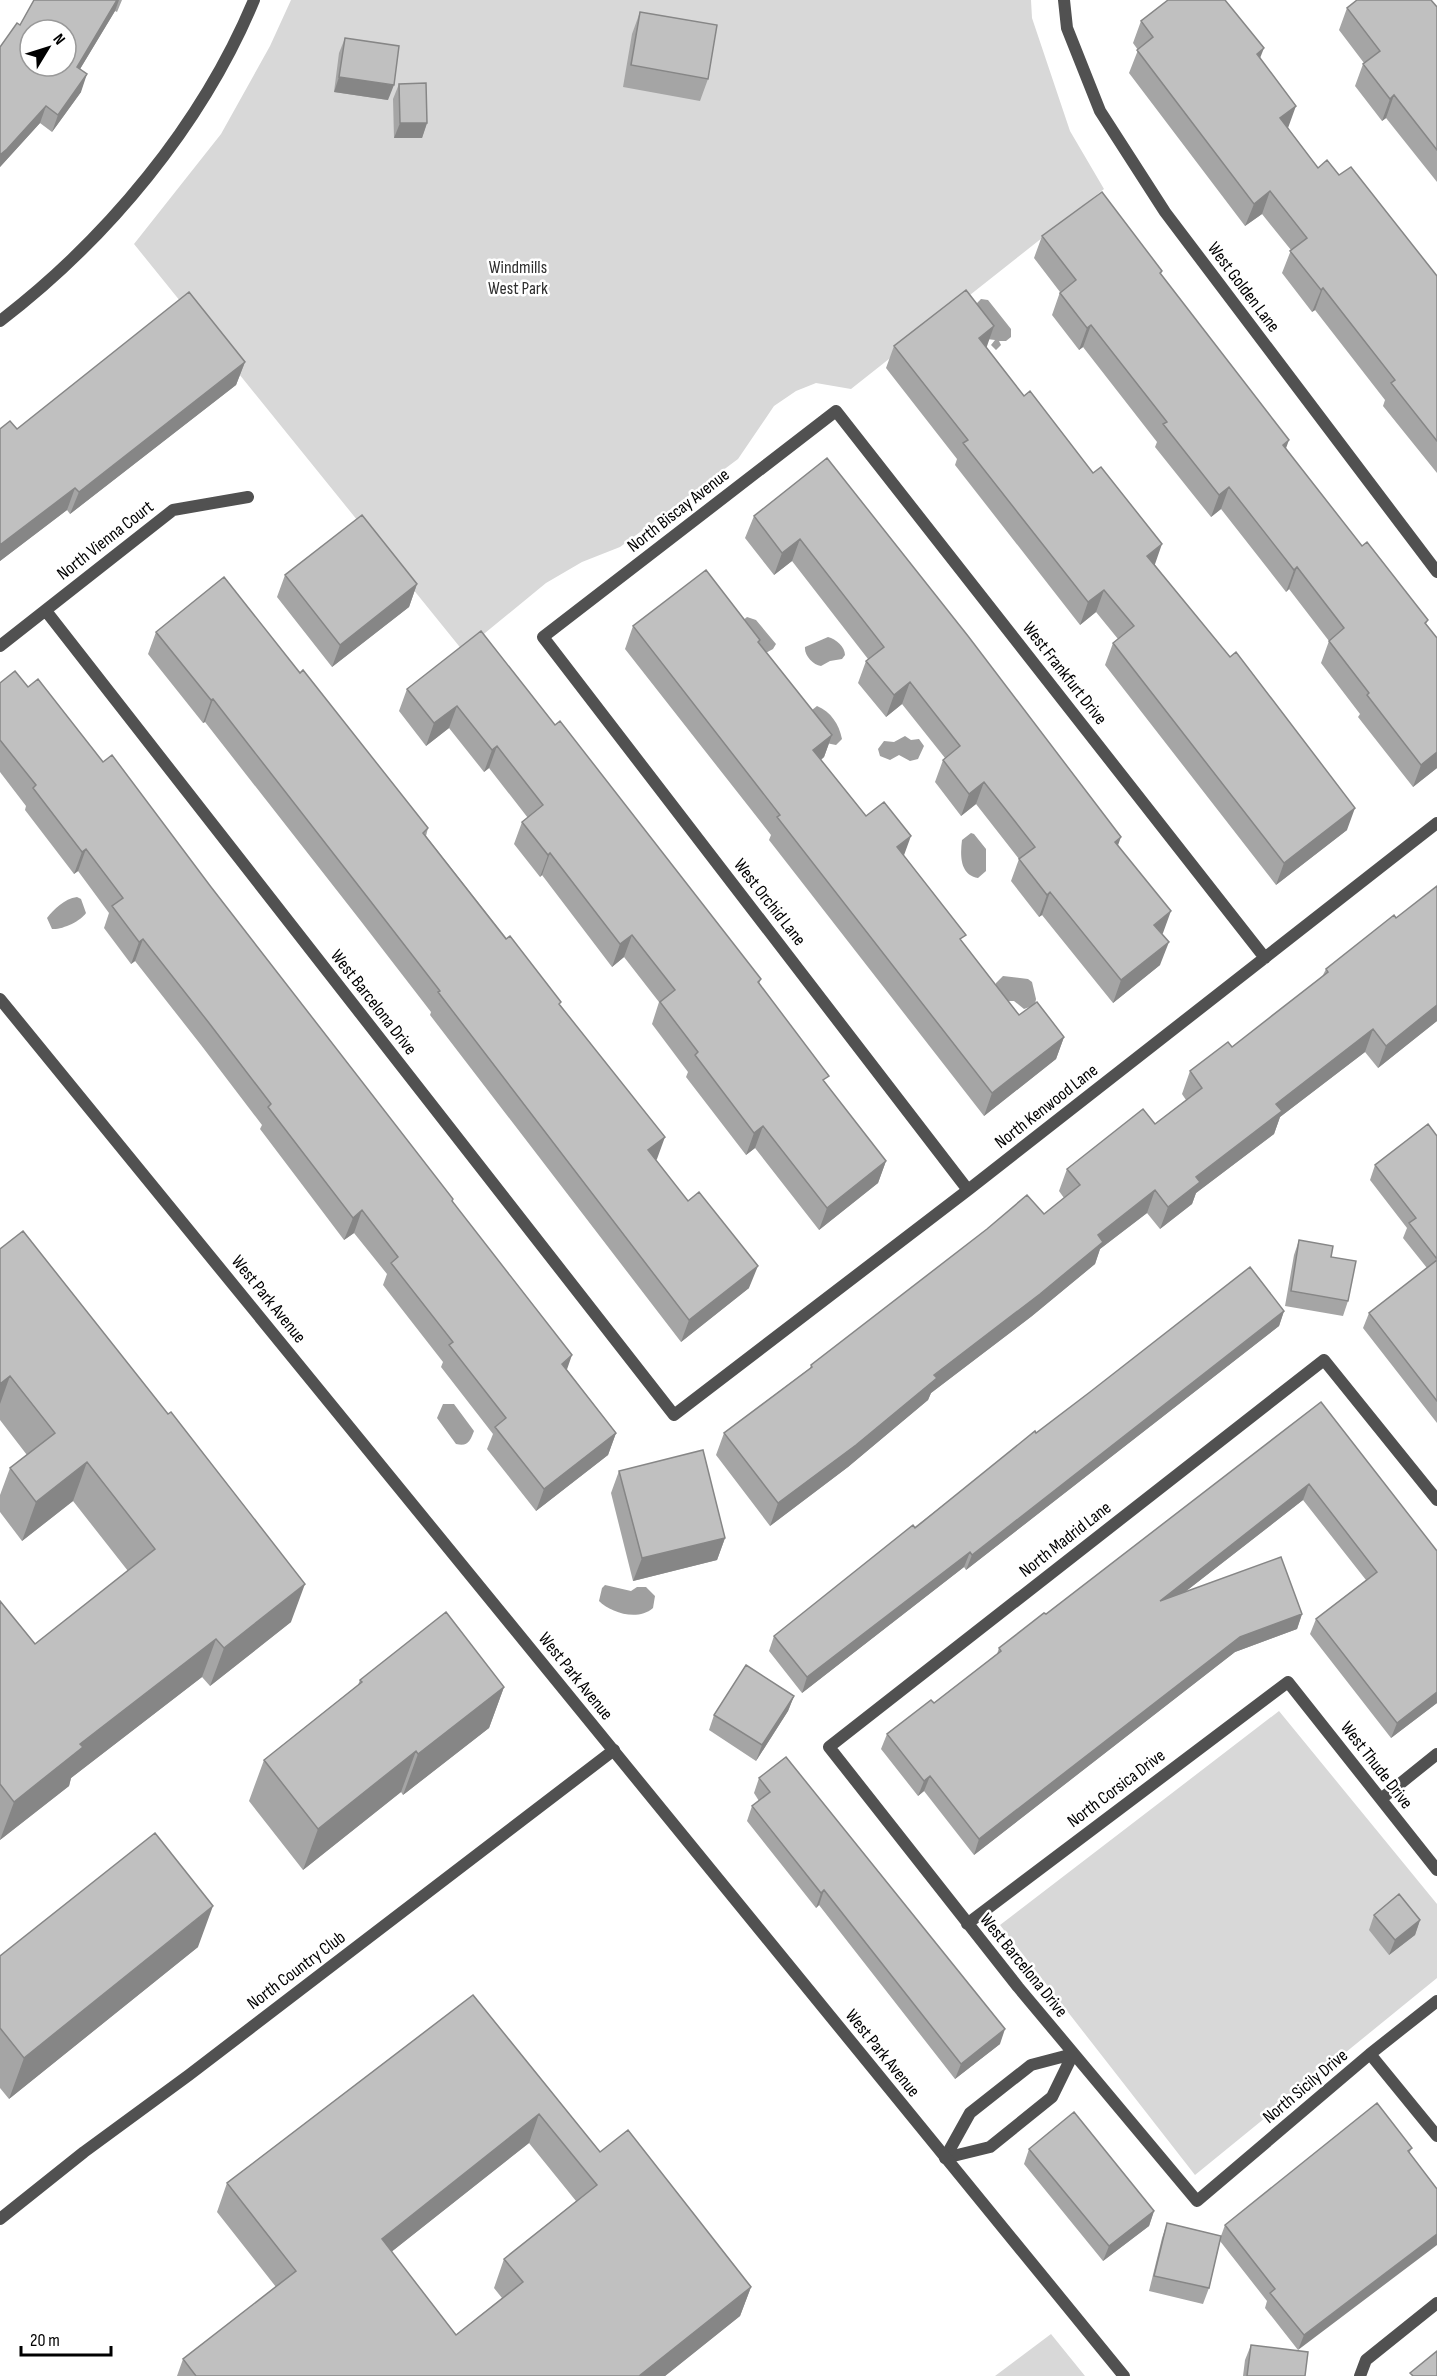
<svg xmlns="http://www.w3.org/2000/svg" width="1437" height="2376" font-family="'Sofia Sans Condensed',sans-serif">
<style>
.green{fill:#d8d8d8}
.water{fill:#9f9f9f}
.lines{fill:none;stroke-linecap:round;stroke-linejoin:round}
.minor{stroke:#515151;stroke-width:12}
.tertiary{stroke:#515151;stroke-width:12}
.wall{fill:#a5a5a5;fill-rule:evenodd}
.shaded-wall{fill:#868686}
.building{fill:#c0c0c0;stroke:#868686;stroke-width:1.5;fill-rule:evenodd}
.labels{text-anchor:middle;stroke-width:5;stroke-linejoin:round;paint-order:stroke}
.park-label{font-size:18px;fill:#2f2f2f;stroke:#fff}
.street-label{font-size:18px;fill:#000;stroke:#fff}
</style>
<rect width="100%" height="100%" fill="#fff"/>
<path class="green" d="M291,0H1031L1032,18L1070,131L1104,189L851,389L816,383L796,391L774,406L738,459L620,547L582,562L546,583L463,651L134,244L221,134L270,46Z
M1279,1711L1437,1904V1978L1195,2175L1000,1925Z
M1051,2334L1085,2376H995Z"/>
<path class="water" d="M981,299L988,300L1011,329V337L1006,341H999L1001,345L996,350L991,345L995,340L987,339L976,304Z
M747,617L756,620L776,644L773,649L762,655L741,622Z
M828,637C836,639 845,647 845,655L842,659L830,661L821,666C813,665 804,655 805,647Z
M817,706C831,712 839,724 842,739L836,745L826,743L807,714Z
M905,736L911,740L919,739L924,746L918,759L910,761L899,755L890,760L880,756L878,749L884,741L894,742Z
M971,833L974,834L986,849V871L978,878C960,875 960,856 962,840Z
M77,897L81,899L86,913C81,921 62,930 52,929L47,918C54,909 64,899 77,897Z
M1003,976L1028,979L1032,982L1036,999L1035,1005L1024,1009L1014,1001H1007L995,989L996,983Z
M443,1404H454L474,1431C470,1441 468,1447 456,1444L437,1418Z
M605,1585L631,1591L637,1587H646L655,1596L653,1608C637,1622 610,1612 599,1601L602,1588Z"/>
<g class="lines">
<path class="minor" d="M1064,0L1067,28L1100,111L1165,212L1437,572
M46,611L674,1415L968,1190L1437,823
M0,646L173,510L248,497
M968,1190L543,637L836,411L1265,958
M1437,1500L1324,1360L829,1747L1018,1987L1197,2201L1370,2054L1437,2001
M1381,1799L1437,1754
M967,1924L1288,1682L1437,1870
M1370,2054L1437,2136
M945,2158L990,2147L1052,2097L1073,2054
M945,2158L970,2113L1031,2065L1073,2054
M0,2219L84,2152L189,2075L614,1750
M1360,2376L1366,2360L1437,2303"/>
<path class="tertiary" d="M0,321C107,239 202,125 254,0
M0,999L1124,2376"/>
</g>
<path class="wall" d="M34,0H122L117,12L115,11L80,69L81,92L52,132L40,123L0,167V47L20,25Z
M1437,7V182L1386,118L1382,121L1355,86L1363,64L1364,63L1339,30L1347,8Z
M640,12L708,79L700,101L623,87L632,34Z
M1141,21L1260,58L1288,128L1318,168L1339,175L1437,276V473L1383,406L1385,400L1315,310L1312,312L1282,273L1291,250L1262,214L1245,226L1129,73L1138,50L1133,43Z
M345,38L388,100L334,92L339,53Z
M399,84L427,123L422,138H394L393,99Z
M1042,236L1162,271L1161,274L1286,449L1362,546L1428,620L1426,624L1437,638V768L1413,787L1358,717L1360,714L1321,663L1329,641L1289,589L1286,592L1221,509L1211,517L1155,447L1157,442L1083,347L1079,350L1052,315L1060,292L1034,258Z
M894,346L986,347L1155,565L1347,830L1276,885L1105,665L1113,643L1118,639L1096,612L1080,625L955,465L957,459L886,368Z
M245,362L236,385L70,514L67,510L0,561V429H17Z
M827,458L1118,846L1163,933L1162,934L1160,965L1113,1003L1042,915L1039,917L1011,881L1019,859L976,804L961,816L935,782L943,760L945,758L902,704L886,717L858,683L866,661L868,659L792,561L774,575L745,538L754,516Z
M285,575L417,584L409,607L332,667L277,597Z
M633,626L759,643L832,735L824,757L821,760L866,816L904,856L963,943L1019,1015L1064,1037L1056,1059L984,1116L769,840L771,835L625,649Z
M156,632L300,673L428,828L426,836L560,1006L657,1159L656,1160L749,1288L681,1342L430,1015L431,1012L360,920L205,722L203,723L148,654Z
M0,683L28,687L103,762L211,887L452,1202L567,1370L616,1433L608,1455L536,1511L487,1449L493,1434L441,1367L443,1362L383,1285L387,1274L354,1233L344,1240L260,1129L262,1125L201,1045L135,961L131,964L104,928L109,913L78,871L74,874L25,810L26,806L0,772Z
M407,689L555,725L761,979L759,984L826,1084L886,1161L878,1183L819,1230L755,1148L746,1155L686,1077L688,1072L652,1024L659,1002L624,957L612,967L542,875L540,877L514,844L522,822L528,818L489,768L484,772L449,728L426,746L399,711Z
M1326,969L1437,1021L1378,1068L1365,1052L1280,1117L1274,1134L1196,1193L1192,1204L1160,1229L1147,1213L1100,1249L1095,1264L1032,1316L931,1393L928,1400L848,1467L770,1526L716,1455L724,1433L810,1368L811,1365L1044,1214L1064,1198L1059,1191L1067,1169L1155,1124L1186,1100L1182,1094L1190,1071L1232,1047L1322,977Z
M1437,1136V1423L1363,1328L1369,1313L1427,1268L1403,1238L1407,1228L1370,1180L1375,1165Z
M1299,1240L1331,1257L1348,1301L1343,1316L1285,1306L1294,1255Z
M0,1249L291,1622L210,1686L202,1677L71,1778L69,1786L0,1840V1601L35,1644L128,1571L73,1501L22,1541L0,1512V1495L10,1468L27,1455L0,1420Z
M1284,1311L1279,1326L966,1570L964,1567L802,1693L769,1651L774,1636L1036,1433Z
M1321,1402L1437,1703L1391,1738L1310,1634L1316,1619L1366,1580L1303,1500L1185,1592L1302,1614L1297,1629L1235,1652L974,1855L924,1791L918,1796L881,1749L887,1734L934,1703L997,1654L999,1648L1046,1614Z
M619,1471L725,1538L717,1560L633,1581L611,1493Z
M360,1680L504,1687L489,1728L403,1795L401,1792L303,1870L249,1801L264,1760L358,1685Z
M794,1696L788,1711L756,1761L709,1730L714,1715Z
M759,1778L1000,2044L955,2079L819,1905L816,1908L747,1821L752,1806L759,1801L754,1793Z
M1374,1915L1420,1920L1415,1935L1389,1955L1369,1930Z
M198,1947L9,2099L0,2088V1956Z
M473,1995L600,2152L751,2287L740,2316L665,2376H177L183,2359L276,2287L217,2212L227,2183ZM529,2143L576,2201L504,2259L494,2288L502,2298L456,2335L391,2252Z
M1412,2148L1298,2350L1265,2308L1267,2301L1220,2241L1209,2288L1203,2304L1149,2291L1162,2238L1167,2223L1221,2236L1225,2225Z
M1029,2149L1154,2211L1149,2226L1103,2261L1024,2164Z
M1251,2345L1305,2376H1243L1245,2360Z"/>
<path class="shaded-wall" d="M117,0H119L115,11L71,84L77,67Z
M1264,48L1255,71L1257,54Z
M87,74L81,92L52,132L58,115Z
M339,77L394,85L388,100L334,92Z
M1394,95L1386,118L1382,121L1390,99Z
M46,106L40,123L0,167V155Z
M1296,106L1288,128L1280,118Z
M400,123H427L422,138H394Z
M1270,191L1262,214L1245,226L1254,204Z
M1323,288L1315,310L1312,312L1321,290Z
M1091,325L1083,347L1079,350L1087,328Z
M994,326L986,349L979,338Z
M245,362L236,385L70,514L79,492Z
M1289,440L1281,462L1283,445Z
M1229,487L1221,509L1211,517L1219,495Z
M75,488L67,510L0,561V545Z
M800,539L792,561L774,575L782,553Z
M1162,544L1154,567L1147,556Z
M1297,567L1289,589L1286,592L1294,570Z
M417,584L409,607L332,667L340,645Z
M1104,590L1096,612L1080,625L1088,602Z
M910,682L902,704L886,717L894,695Z
M213,699L205,722L203,723L211,700Z
M457,706L449,728L426,746L434,723Z
M832,735L824,757L805,772L813,750Z
M497,746L489,768L484,772L492,750Z
M1437,752V768L1413,787L1421,765Z
M984,782L976,804L961,816L969,794Z
M1355,808L1347,830L1276,885L1284,863Z
M911,836L903,858L897,847Z
M1121,837L1113,859L1115,842Z
M86,849L78,871L74,874L82,852Z
M550,853L542,875L540,877L548,855Z
M1050,892L1042,915L1039,917L1047,895Z
M1171,911L1163,933L1146,947L1154,925Z
M632,935L624,957L612,967L620,944Z
M143,939L135,961L131,964L139,942Z
M1169,942L1160,965L1113,1003L1121,980Z
M1437,1005V1021L1378,1068L1386,1046Z
M1373,1029L1365,1052L1280,1117L1274,1134L1196,1193L1192,1204L1160,1229L1168,1207L1196,1177L1276,1104Z
M1064,1037L1056,1059L984,1116L992,1093Z
M763,1126L755,1148L746,1155L754,1133Z
M665,1137L657,1159L640,1172L648,1150Z
M886,1161L878,1183L819,1230L827,1208Z
M1155,1190L1147,1213L1100,1249L1095,1264L1032,1316L931,1393L928,1400L848,1467L770,1526L778,1503L934,1375L1098,1235Z
M362,1210L354,1233L344,1240L353,1218Z
M758,1266L749,1288L681,1342L689,1320Z
M1284,1311L1279,1326L966,1570L972,1555Z
M572,1355L564,1378L562,1364Z
M10,1376L0,1404V1384Z
M616,1433L608,1455L536,1511L544,1489Z
M87,1462L73,1501L22,1541L36,1502Z
M1309,1484L1303,1500L1154,1616L1160,1601Z
M725,1538L717,1560L633,1581L642,1558Z
M970,1552L964,1567L802,1693L807,1677Z
M305,1584L291,1622L210,1686L224,1648Z
M1302,1614L1297,1629L1235,1652L974,1855L979,1839L1240,1637Z
M216,1639L202,1677L71,1778L69,1786L0,1840L14,1802L80,1744Z
M504,1687L489,1728L403,1795L418,1754Z
M1437,1692V1703L1391,1738L1397,1723Z
M794,1696L788,1711L756,1761L762,1745Z
M416,1751L401,1792L303,1870L318,1829Z
M930,1776L924,1791L918,1796L924,1781Z
M824,1890L819,1905L816,1908L821,1893Z
M213,1906L198,1947L9,2099L24,2058Z
M1420,1920L1415,1935L1389,1955L1395,1940Z
M1005,2029L1000,2044L955,2079L961,2064Z
M539,2114L529,2143L371,2268L382,2239Z
M1154,2211L1149,2226L1103,2261L1109,2246Z
M1437,2234V2245L1298,2350L1304,2335Z
M751,2287L740,2316L665,2376H639Z"/>
<path class="building" d="M34,0H117L77,67L87,74L58,115L46,106L7,149L0,155V47L17,23L20,25ZM30,30H66V66H30Z
M1168,0H1225L1264,48L1257,54L1296,106L1280,118L1318,168L1327,160L1339,175L1351,167L1437,276V441L1391,383L1395,380L1323,288L1321,290L1290,251L1307,238L1270,191L1254,204L1137,50L1153,37L1141,21Z
M1357,0H1431L1437,7V150L1394,95L1390,99L1363,64L1380,51L1347,8Z
M640,12L717,25L708,79L631,65Z
M345,38L399,46L394,85L339,77Z
M426,83L427,123H400L399,84Z
M1102,192L1162,271L1160,273L1289,440L1283,445L1362,546L1367,542L1428,620L1425,623L1437,638V752L1421,765L1367,695L1369,693L1329,641L1344,628L1297,567L1294,570L1229,487L1219,495L1163,424L1167,422L1091,325L1087,328L1060,293L1076,280L1042,236Z
M966,290L994,326L979,338L1024,396L1030,391L1093,473L1101,467L1162,544L1147,556L1230,657L1236,652L1355,808L1284,863L1113,643L1134,626L1104,590L1088,602L963,443L968,440L894,346Z
M189,292L245,362L79,492L75,488L0,545V429L10,421L17,429Z
M827,458L968,636L1121,837L1115,842L1171,911L1154,925L1169,942L1121,980L1050,892L1047,895L1019,859L1035,847L984,782L969,794L943,760L960,746L910,682L894,695L866,661L884,647L800,539L782,553L754,516Z
M362,515L417,584L340,645L285,575Z
M706,570L760,640L758,642L832,735L813,750L866,816L884,802L911,836L897,847L966,935L960,939L1019,1015L1037,1002L1064,1037L992,1093L777,817L780,815L633,626Z
M224,577L300,673L303,670L428,828L423,833L506,939L510,936L561,1002L559,1004L665,1137L648,1150L688,1201L699,1192L758,1266L689,1320L438,992L440,991L368,898L213,699L211,700L156,632Z
M481,631L555,725L560,721L761,979L758,982L829,1076L823,1080L886,1161L827,1208L763,1126L754,1133L695,1055L698,1052L660,1002L675,990L632,935L620,944L550,853L548,855L522,822L543,805L497,746L492,750L457,706L434,723L407,689Z
M15,671L28,687L38,679L103,762L112,755L211,887L453,1199L452,1201L572,1355L562,1364L616,1433L544,1489L495,1427L506,1418L449,1345L453,1342L391,1263L398,1257L362,1210L353,1218L268,1107L271,1104L209,1023L143,939L139,942L112,906L123,898L86,849L82,852L33,788L36,785L0,740V683Z
M1437,886V1005L1386,1046L1373,1029L1276,1104L1282,1111L1196,1177L1200,1182L1168,1207L1155,1190L1098,1235L1103,1242L1040,1294L934,1375L937,1378L856,1445L778,1503L724,1433L812,1367L811,1365L987,1229L1027,1195L1044,1214L1080,1185L1067,1169L1143,1109L1155,1124L1202,1088L1190,1071L1228,1042L1232,1047L1328,972L1326,969L1394,915L1396,918Z
M1428,1124L1437,1136V1259L1409,1223L1416,1218L1375,1165Z
M23,1231L168,1414L171,1412L305,1584L224,1648L216,1639L80,1744L83,1747L14,1802L0,1784V1601L35,1644L155,1549L87,1462L36,1502L10,1468L55,1433L10,1376L0,1384V1249Z
M1299,1240L1333,1246L1331,1257L1356,1261L1348,1301L1291,1291Z
M1437,1260V1401L1369,1313Z
M1250,1267L1284,1311L972,1555L970,1552L807,1677L774,1636L913,1525L915,1528L1035,1431L1036,1433L1090,1392Z
M1321,1402L1437,1551V1692L1397,1723L1316,1619L1377,1572L1309,1484L1160,1601L1281,1557L1302,1614L1240,1637L979,1839L930,1776L924,1781L887,1734L931,1700L934,1703L1001,1651L999,1648L1044,1613L1046,1614Z
M703,1450L725,1538L642,1558L619,1471Z
M446,1612L504,1687L418,1754L416,1751L318,1829L264,1760L362,1682L360,1680Z
M746,1665L794,1696L762,1745L714,1715Z
M786,1757L1005,2029L961,2064L824,1890L821,1893L752,1806L770,1792L759,1778Z
M155,1833L213,1906L24,2058L0,2028V1956Z
M1399,1894L1420,1920L1395,1940L1374,1915Z
M473,1995L600,2152L628,2130L751,2287L639,2376H196L183,2359L296,2271L227,2183ZM539,2114L597,2185L504,2259L523,2282L456,2335L382,2239Z
M1377,2103L1412,2148L1408,2151L1437,2189V2234L1304,2335L1270,2293L1275,2289L1225,2225Z
M1074,2112L1154,2211L1109,2246L1029,2149Z
M1167,2223L1221,2236L1209,2288L1154,2276Z
M1251,2345L1308,2352L1305,2376H1247Z
M1437,2351V2376H1413L1410,2373Z"/>
<g class="labels">
<g class="park-label">
<text x="518" y="273">Windmills<tspan x="518" dy="21">West Park</tspan></text>
</g>
<g class="street-label">
<text transform="translate(1244 287) rotate(53)" y="6">West Golden Lane</text>
<text transform="translate(678 510) rotate(-38)" y="6">North Biscay Avenue</text>
<text transform="translate(105 540) rotate(-38)" y="6">North Vienna Court</text>
<text transform="translate(1065 673) rotate(52)" y="6">West Frankfurt Drive</text>
<text transform="translate(770 902) rotate(52)" y="6">West Orchid Lane</text>
<text transform="translate(374 1002) rotate(52)" y="6">West Barcelona Drive</text>
<text transform="translate(1046 1106) rotate(-38)" y="6">North Kenwood Lane</text>
<text transform="translate(269 1299) rotate(51)" y="6">West Park Avenue</text>
<text transform="translate(1065 1539) rotate(-38)" y="6">North Madrid Lane</text>
<text transform="translate(576 1676) rotate(51)" y="6">West Park Avenue</text>
<text transform="translate(1377 1765) rotate(52)" y="6">West Thude Drive</text>
<text transform="translate(1116 1788) rotate(-37)" y="6">North Corsica Drive</text>
<text transform="translate(1024 1965) rotate(51)" y="6">West Barcelona Drive</text>
<text transform="translate(296 1970) rotate(-37)" y="6">North Country Club</text>
<text transform="translate(883 2053) rotate(51)" y="6">West Park Avenue</text>
<text transform="translate(1305 2086) rotate(-40)" y="6">North Sicily Drive</text>
</g>
</g>
<g transform="translate(48 48) rotate(52)"><circle r="28" fill="#ffffff" stroke="#999999" stroke-width="1.5"/>
<path d="M0-4.5L10 22L0 15L-10 22Z" fill="#000000"/>
<text y="-9" font-size="16" font-weight="bold" text-anchor="middle" fill="#000000">N</text>
</g>
<path d="M21 2346v9h90v-9" fill="none" stroke="#000000" stroke-width="3"/>
<text x="30" y="2346" font-size="18" fill="#000000" stroke="#ffffff" stroke-width="4.5" paint-order="stroke">20 m</text>
</svg>
